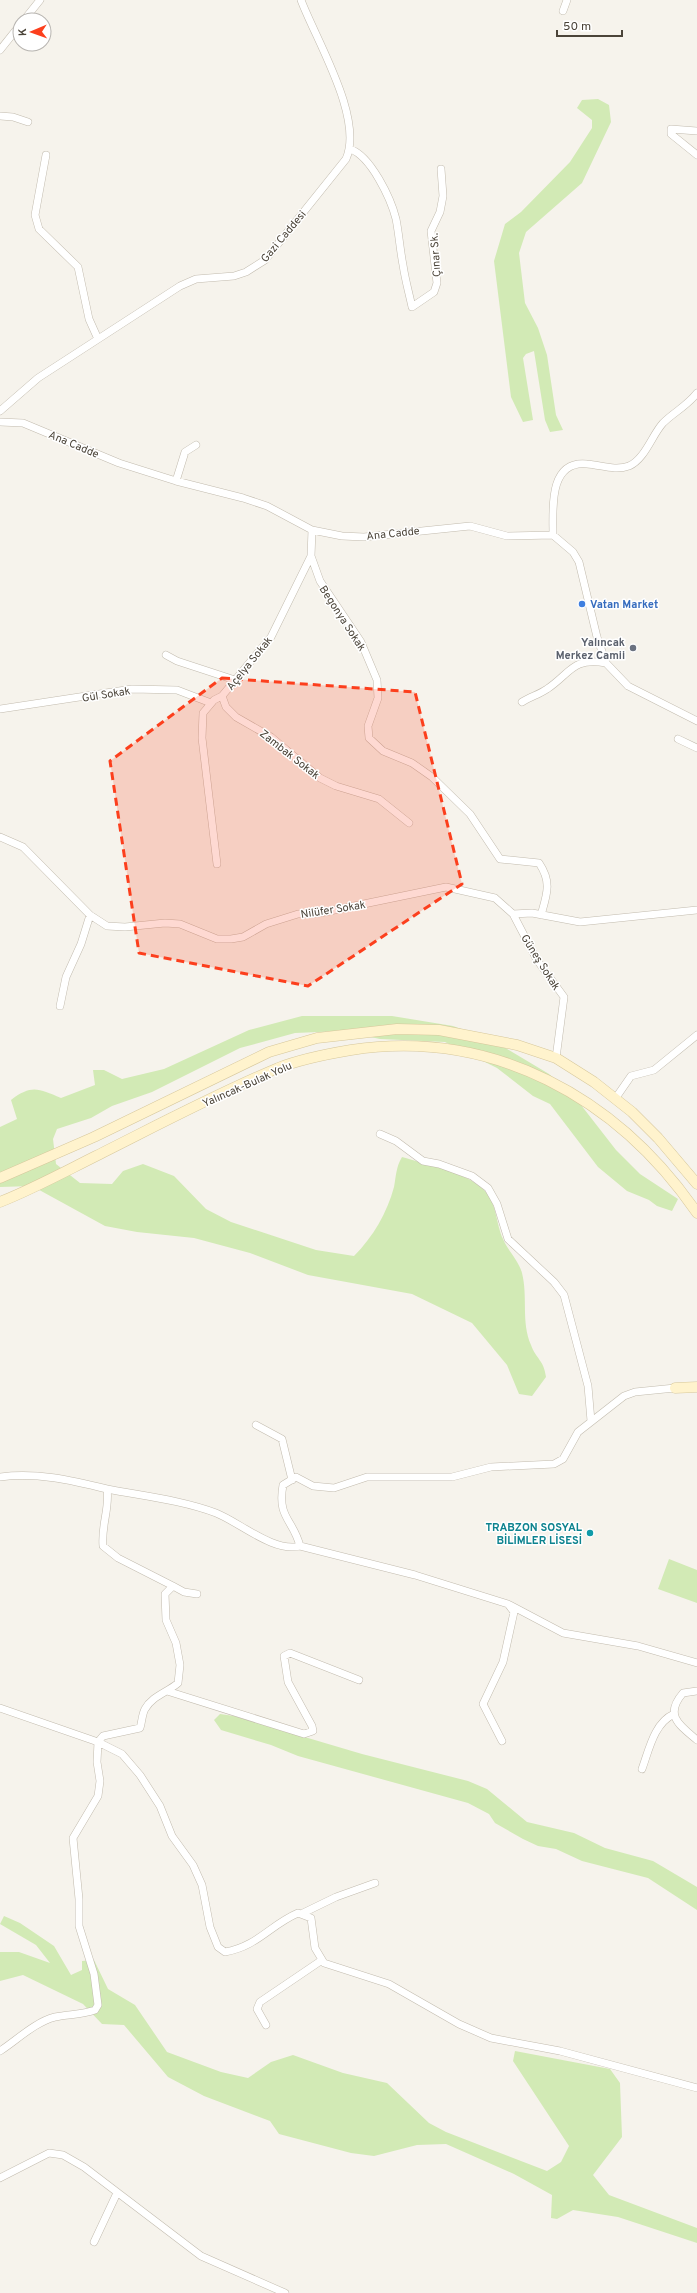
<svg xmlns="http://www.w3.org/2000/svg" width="697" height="2293" font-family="Overpass,sans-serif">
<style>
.green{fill:#d2eab5}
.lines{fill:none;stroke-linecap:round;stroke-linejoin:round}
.street-casing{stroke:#c2bbae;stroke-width:8}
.secondary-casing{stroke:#d6c79b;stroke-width:11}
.street{stroke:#fff;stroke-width:7}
.secondary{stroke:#fff3cd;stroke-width:10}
.marked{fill:#fc3f1d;fill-opacity:0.2;stroke:#fc3f1d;stroke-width:3;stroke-dasharray:8 5;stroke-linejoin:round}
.shop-dot{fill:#3f7fe0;stroke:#fff;stroke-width:1.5}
.worship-dot{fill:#6b7280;stroke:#fff;stroke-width:1.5}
.culture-dot{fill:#0f9aa8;stroke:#fff;stroke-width:1.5}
.labels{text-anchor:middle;stroke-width:3;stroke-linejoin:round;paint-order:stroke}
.street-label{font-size:11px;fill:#4b4439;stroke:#fff}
.shop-label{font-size:11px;font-weight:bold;fill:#366cbe;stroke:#fff;text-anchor:start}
.worship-label{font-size:11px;font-weight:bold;fill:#5b616d;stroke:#fff;text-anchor:end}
.culture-label{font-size:11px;font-weight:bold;fill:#0d838f;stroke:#fff;text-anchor:end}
</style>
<rect width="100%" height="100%" fill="#f6f3ec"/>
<path class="green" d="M598,99L609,105L611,122L582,183L526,232L519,253L525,303L538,328L547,355L556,415L563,430L550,432L545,420L534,351L526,354L523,358L533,420L523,422L511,397L494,261L505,224L521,212L570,162L592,128V120L577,108L582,100Z
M302,1016H392L453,1026L492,1040L549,1074L581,1105L616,1150L640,1174L678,1199L672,1211L657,1206L649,1200L627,1191L598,1167L550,1104L533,1096L497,1068L445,1042L380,1039L342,1031L295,1033L240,1048L152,1092L112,1106L91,1118L57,1129L53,1139L56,1164L80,1183L112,1184L123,1171L143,1164L174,1176L206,1209L231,1222L316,1250L354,1256C373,1237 387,1213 394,1187C396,1176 396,1167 402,1157C425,1164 469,1173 485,1191C497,1204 496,1224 503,1239C508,1251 519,1261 522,1273C528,1297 521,1322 531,1345C536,1359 544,1360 546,1377L532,1396L519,1394L507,1365L472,1323L412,1294L308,1275L250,1253L194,1238L137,1232L105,1226L32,1186L0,1187V1127L17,1119L11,1100C32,1084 39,1089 61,1098L95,1085L93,1070H104L122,1079L164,1069L249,1030Z
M669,1559L697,1570V1603L658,1589Z
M220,1714L234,1716L362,1754L468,1781L487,1789L527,1822L574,1833L605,1848L653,1861L697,1887V1910L648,1878L582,1861L556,1849L538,1846L523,1839L495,1823L489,1814L468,1803L298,1756L271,1745L221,1730L214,1720Z
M4,1916L20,1923L54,1946L71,1975L82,1970V1961L94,1960L108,1989L135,2005L167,2052L221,2072L248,2078L271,2062L293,2055L343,2073L387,2083L429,2123L446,2132L547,2171L561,2162L569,2146L513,2061L515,2051L610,2069L620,2083L622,2137L593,2175L609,2195L697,2228V2243L618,2217L573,2210L557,2219L551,2218L552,2195L514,2174L446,2144L417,2145L374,2156L351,2153L279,2134L270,2121L204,2096L168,2077L124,2025L102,2024L83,2004L23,1975L0,1981V1952H19L50,1963L36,1945L0,1924Z"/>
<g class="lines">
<g class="street-casing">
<path id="street" d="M563,11L567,0
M24,20L40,0
M0,50L20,25
M0,116L13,117L28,122
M697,131L671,129V134L697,155
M350,149C371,156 391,199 396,219C399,234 400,250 403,265C405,279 409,293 412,307L434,292L437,283L431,231L440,212L443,196L441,169
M46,155L35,215L39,229L78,267L89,319L98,339
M0,411L38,378L180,286L196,279L234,276L246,272L265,260L346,159C364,118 316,40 301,0
M0,422L23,423L119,463L176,481L243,498L267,506L312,530L342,536L364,537L470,526L507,536L553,535L573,552L579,562L597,637L606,663L628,686L697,721
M176,481L185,452L196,445
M312,530L311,556L320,581L361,642L377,680L378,698L368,726L369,738L383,751L412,763L432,777L470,814L500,859L539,863C552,882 547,894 541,915
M553,535C553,510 548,460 587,464C601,465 615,471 629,466C645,459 652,435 663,423C674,412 687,406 697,393
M166,655L177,661L235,680
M222,696L226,707L236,717L271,737L320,778L336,786L379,799L409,823
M522,702C530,697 540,694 547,689C571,673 572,657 606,663
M0,709L132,689L177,690L211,703
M678,739L697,748
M0,837L23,847L90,915L107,926L125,927L165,923L180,924L217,939H231L243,937L266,924L298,914L320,913L446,887L495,898L513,914L532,913L580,922L697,910
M217,864L202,738L203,713L214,700L222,696L271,637L311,556
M513,914L537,960L564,997L556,1058
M60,1006L66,977L81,944L90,915
M615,1099L631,1076L654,1070L697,1035
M380,1134L396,1141L423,1161L439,1164L472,1176L488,1188L497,1204L508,1239L554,1282L564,1295L588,1386L591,1421
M256,1425L282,1439L292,1480
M0,1477C36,1472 71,1480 107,1489C110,1508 101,1525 103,1546L118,1558L173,1586
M107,1489C143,1496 181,1500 216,1513C239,1522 274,1553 300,1546C293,1519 277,1518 283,1485L296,1477L313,1486L334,1488L367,1477H452L491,1467L554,1464L563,1459L578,1432L624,1396L635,1392L675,1388
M300,1546L415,1575L508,1604L514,1612L503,1662L483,1704L502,1741
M510,1605L563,1633L638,1646L697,1663
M167,1691L304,1734L313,1731L312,1726L288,1682L284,1656L290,1653L359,1680
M697,1691L683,1693C664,1715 679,1725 697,1740
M0,1708L98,1742L122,1754L140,1775L160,1806L172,1836L193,1865L202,1885L210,1927L218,1947L225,1952C258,1946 270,1925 298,1913L311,1918L315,1948L324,1963L389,1984L459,2024L491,2038L560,2051L697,2088
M642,1769C649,1750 654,1723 674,1714
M301,1914L336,1897L375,1883
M266,2025L257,2009L260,2002L322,1960
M0,2051C17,2040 35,2022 55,2017C69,2014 82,2015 95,2010L98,2005L94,1974L79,1926V1899L73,1838L98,1796L100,1781L97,1762L98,1742L103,1736L140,1728C142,1722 142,1714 145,1709C152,1696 168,1692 178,1683L180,1665L176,1643L166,1620L165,1594L173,1586L184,1592L197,1594
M0,2178L49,2153L63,2155L84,2167L201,2256L285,2293
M94,2242L117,2193"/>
</g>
<g class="secondary-casing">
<path id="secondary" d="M0,1178L94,1137L269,1052L317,1038L397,1029L439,1030L517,1045L556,1058L594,1082L632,1112L658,1138L697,1184
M0,1202C33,1189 64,1172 96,1156C156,1126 216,1094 278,1068C301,1059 327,1054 351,1050C493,1028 618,1098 697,1213
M675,1388L697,1387"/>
</g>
<use href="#street" class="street"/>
<use href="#secondary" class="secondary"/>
</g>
<path class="marked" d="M222,678L415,692L462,884L308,986L139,953L110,761Z"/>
<circle class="shop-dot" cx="582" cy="604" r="4"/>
<circle class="worship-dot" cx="633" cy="648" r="4"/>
<circle class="culture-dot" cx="590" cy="1533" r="4"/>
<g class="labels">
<g class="street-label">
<text transform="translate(283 236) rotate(-50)" y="4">Gazi Caddesi</text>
<text transform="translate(435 255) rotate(-94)" y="4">Çınar Sk.</text>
<text transform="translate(74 444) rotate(23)" y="4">Ana Cadde</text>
<text transform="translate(393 533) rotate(-6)" y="4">Ana Cadde</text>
<text transform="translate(343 618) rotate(57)" y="4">Begonya Sokak</text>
<text transform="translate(249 663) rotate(-51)" y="4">Açelya Sokak</text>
<text transform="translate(106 694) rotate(-9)" y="4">Gül Sokak</text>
<text transform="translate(290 754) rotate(38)" y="4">Zambak Sokak</text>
<text transform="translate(333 909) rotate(-9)" y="4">Nilüfer Sokak</text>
<text transform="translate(541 962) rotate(58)" y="4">Güneş Sokak</text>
<text transform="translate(247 1084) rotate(-24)" y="4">Yalıncak-Bulak Yolu</text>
</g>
<g class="shop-label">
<text x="590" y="608">Vatan Market</text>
</g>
<g class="worship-label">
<text x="625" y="646">Yalıncak<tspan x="625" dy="13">Merkez Camii</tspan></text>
</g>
<g class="culture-label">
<text x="582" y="1531">TRABZON SOSYAL<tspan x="582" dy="13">BİLİMLER LİSESİ</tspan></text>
</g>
</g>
<g transform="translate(32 32) rotate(268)"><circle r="19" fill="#ffffff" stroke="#b7b4b0"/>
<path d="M0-3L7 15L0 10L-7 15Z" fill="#fc3f1d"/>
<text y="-6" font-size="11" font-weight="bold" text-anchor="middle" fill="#4b4439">K</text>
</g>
<path d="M557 30v6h65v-6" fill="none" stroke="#4b4439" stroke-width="2"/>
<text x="563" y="30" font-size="12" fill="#4b4439" stroke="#ffffff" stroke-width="3" paint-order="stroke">50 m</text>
</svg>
